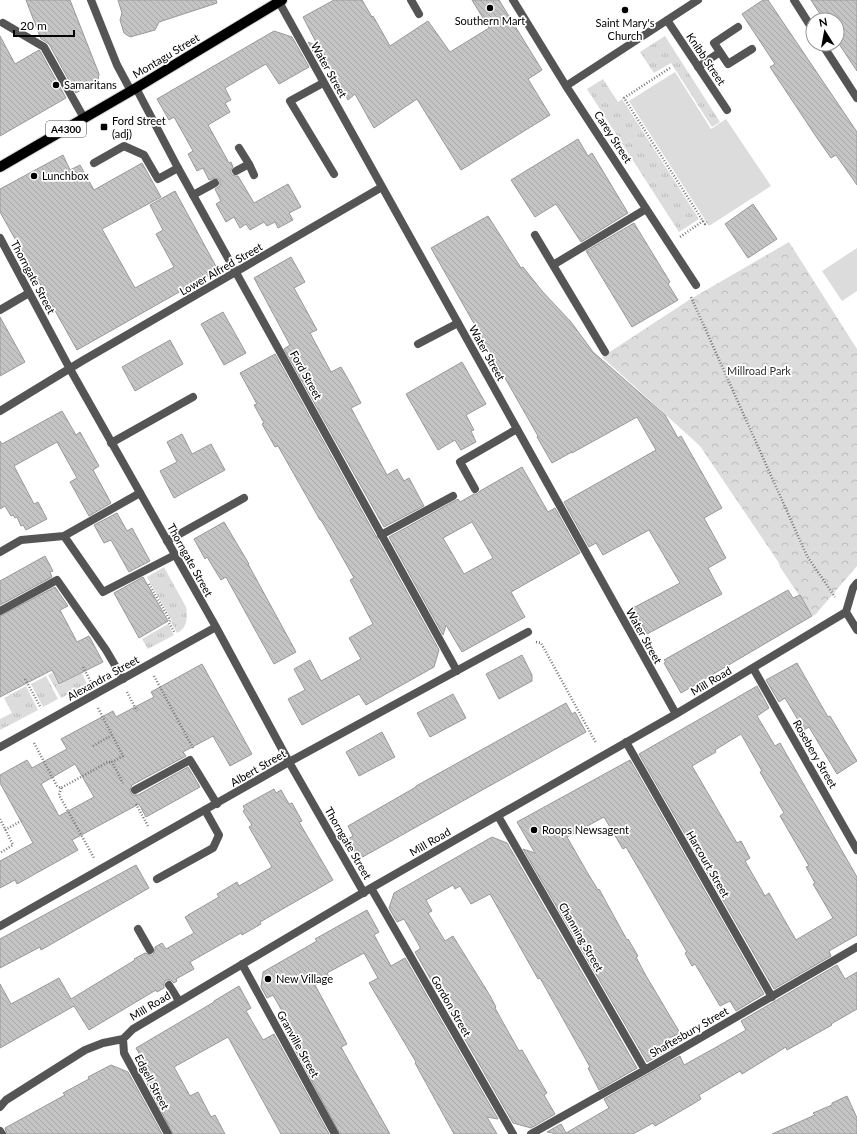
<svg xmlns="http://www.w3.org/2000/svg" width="857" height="1134" font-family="Lato,sans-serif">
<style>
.grass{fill:url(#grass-tufts)}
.park{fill:url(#park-crowns)}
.pitch{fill:#dcdcdc}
.building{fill:url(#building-back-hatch);stroke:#999;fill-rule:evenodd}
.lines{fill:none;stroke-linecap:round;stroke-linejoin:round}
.primary-casing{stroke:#dbdbdb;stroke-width:12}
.path{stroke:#777;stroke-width:2.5;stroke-dasharray:1 2;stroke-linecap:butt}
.service{stroke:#555;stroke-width:8}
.minor{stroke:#555;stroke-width:8}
.tertiary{stroke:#555;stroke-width:8}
.primary{stroke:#000;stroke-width:10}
.poi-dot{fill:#000;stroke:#fff;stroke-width:1.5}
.labels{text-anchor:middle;stroke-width:3.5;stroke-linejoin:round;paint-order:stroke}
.shield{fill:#fff;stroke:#4c4c4c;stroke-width:1}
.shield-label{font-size:10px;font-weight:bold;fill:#000}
.poi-label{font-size:11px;fill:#000;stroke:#fff;text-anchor:start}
.street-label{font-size:11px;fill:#000;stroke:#fff}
.park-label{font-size:11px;fill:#333;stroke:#fff}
</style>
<defs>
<pattern id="grass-tufts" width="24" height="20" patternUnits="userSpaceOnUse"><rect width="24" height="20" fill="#dcdcdc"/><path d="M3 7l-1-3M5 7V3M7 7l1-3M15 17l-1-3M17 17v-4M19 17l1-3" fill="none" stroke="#bbb"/></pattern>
<pattern id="park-crowns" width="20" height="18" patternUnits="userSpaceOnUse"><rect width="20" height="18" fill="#dcdcdc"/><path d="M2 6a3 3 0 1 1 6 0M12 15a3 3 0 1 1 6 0" fill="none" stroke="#bbb"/></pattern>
<pattern id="building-back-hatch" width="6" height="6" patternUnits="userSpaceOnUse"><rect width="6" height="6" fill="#c4c4c4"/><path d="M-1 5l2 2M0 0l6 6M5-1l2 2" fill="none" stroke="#a7a7a7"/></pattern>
</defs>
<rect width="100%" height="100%" fill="#fff"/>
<path class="grass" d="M665,36L720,122L712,127L671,63L654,73L640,52Z
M603,79L618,102L622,99L699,219L679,232L587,89Z
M164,567L186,607C188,618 187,628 177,633L171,622L172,621L147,577Z
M168,624L174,635L148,649L142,639Z
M52,673L59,685L82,673L87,684L61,698L48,675Z
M46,676L58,699L43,707L31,684Z
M26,686L38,710L0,730V719L12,713L4,698Z"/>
<path class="park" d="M789,242L857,349V566L816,614L813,616L780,567L779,563L700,446L602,357L689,300Z"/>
<path class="pitch" d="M675,72L711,129L726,119L771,186L709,226L629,101Z
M857,248V291L842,301L822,271Z"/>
<path class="building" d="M26,0H70L99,74L98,80L76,93L49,44L41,39Z
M118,0H216L217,3L159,22L155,30L130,37L124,33L120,20L122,13Z
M334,0H362L372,17L373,16L390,46L428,21L450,52L489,28L472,0H499L542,70L528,79L550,115L461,170L417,99L374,128L355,94L348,100L325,57L318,61L308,42L318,46L303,17Z
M763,0H768L857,132V185L836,155L831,158L815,135L770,67L775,64L742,14Z
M811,0H857V71L837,41V20H824Z
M274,31L292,37L309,67L279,84L266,64L225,88L231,100L225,103L230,112L208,125L229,163L231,162L233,167L231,170V174L235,176H238L254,203L288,184L301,207L289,213L293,220L278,228L275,222L267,226L264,222L250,230L246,224L240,228L234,217L226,222L216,204L221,201L215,189L220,186V180L215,178L209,180L203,168L197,171L188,154L193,151L174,117L169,120L157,99Z
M0,36L15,64L39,50L40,51L66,98L0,136Z
M578,139L588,156L592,153L628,213L581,242L556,204L535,217L511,180Z
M63,155L70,170L80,165L94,190L142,163L161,197L102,229L135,288L174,267L156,234L163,230L150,205L175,191L218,270L77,350L0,212V189Z
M753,204L777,239L748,258L725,224Z
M488,216L521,268L523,267L542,291L571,322L593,352L665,415L678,438L681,436L722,508L704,518L726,558L708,568L722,594L647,634L633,608L680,583L649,530L603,555L596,543L589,547L564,502L656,450L637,417L572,453V452L552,463L537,437L538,436L431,248Z
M634,223L670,282L668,284L678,300L632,327L586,251Z
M291,257L305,282L294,288L317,330L310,333L331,372L341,367L352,386L361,403L351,408L387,475L397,469L404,481L409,478L424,506L384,527L284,349L290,345L254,278Z
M223,312L246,353L224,365L201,324Z
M0,317L25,362L0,376Z
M170,340L183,364L135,391L122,367Z
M275,354L439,650L434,667L402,685L366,705L359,694L302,725L288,699L305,690L294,669L310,660L321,681L361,659L349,638L373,624L350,580L354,578L332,539L321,520H320L278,446L275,447L262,424L264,423L254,405L257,404L240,373Z
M462,362L486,404L466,415L474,430L471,431L476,442L461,450L455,440L438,450L406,394Z
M62,411L76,435L80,432L99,466L93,470L111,503L89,516L70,482L77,478L57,442L14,466L34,504L38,502L47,519L26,530L23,525L21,526L17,517L15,518L13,515L11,516L5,506L0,509V441L2,444Z
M182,434L192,454L211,444L225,470L174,498L160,471L177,462L167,442Z
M522,467L548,512L555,508L580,553L511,592L525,617L462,652L446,625L443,635L389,537L458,499L460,502L474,494H477L480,491ZM472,522L493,558L464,574L443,538Z
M117,513L127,531L132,528L150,561L129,572L111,540L104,543L94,525Z
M224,522L249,564H248L296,652L274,664L226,577L221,580L207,557L205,559L194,539Z
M45,556L53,571L50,572L52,577L0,605V581Z
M143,577L168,621L139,638L114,593Z
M55,587L68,606L60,610L77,642L89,636L103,662L59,684L52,670L0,697V616Z
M788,590L793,598L800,595L812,616L681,693L664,663L666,662L664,660Z
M522,655L532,675V681L499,699L486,674Z
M797,663L828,717L830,716L857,761L837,774L809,727L804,730L785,698L779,702L766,680Z
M202,664L252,754L230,766L213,736L183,752L186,756L132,785L130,790L132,795H138L188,767L200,787L146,817L139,804L72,840L78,850L17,884L15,880L0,888V861L33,843L0,783V775L27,760L32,768L67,749L61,739L113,711L116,717L154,697L151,692ZM75,764L94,797L59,816L41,784Z
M757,686L769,708L757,716L775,746L780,743L857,877V935L829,951L831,956L774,989L639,754ZM741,734L762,771L760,772L784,813L780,816L809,866L806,867L815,883L813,884L833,918L796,940L769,893L765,896L745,861L750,858L741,841L737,843L692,766L716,752L715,750Z
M453,694L466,718L430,737L417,713Z
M566,703L572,714L575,712L586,732L359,859L348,839L353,836L348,826L416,787V786Z
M382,732L395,757L359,776L346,752Z
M630,760L764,994L736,1011L730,1001L720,1006L695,964L692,966L685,953L687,952L626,847L623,849L604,817L567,837L587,872L598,890L599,889L627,940L628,939L638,956L636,957L645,974L680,1033L669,1038L674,1047L647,1062L523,849L535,853L517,822Z
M274,789L276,793L281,790L289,804L292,803L302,821L299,822L333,880L260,922L261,924L242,935L241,933L190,962L194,969L176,979L177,981L174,983L171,980H166L164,983V988L157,992L156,990L89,1030L74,1006L0,1048V984L11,1004L59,978L71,999L135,960L134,959L145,953L150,955H153L155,950V947L162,943L166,949L194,933L185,917L189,915H188L219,897L217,894L237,882L239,886L272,867L249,827L252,825L243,811L245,810L243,806Z
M492,837L507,843L637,1068L599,1090L588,1068L590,1067L540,978L538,979L490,894L471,904L460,886L455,889L453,885L426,900L432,911L428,913L445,941L453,936L489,994L496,1007L495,1008L519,1051L522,1050L547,1093L544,1095L555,1114L531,1128L513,1123L415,952L420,949V947L404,919L397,922L389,908L394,893Z
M136,865L149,888L41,950L40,947L0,968V939Z
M367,910L379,932L374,935L391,966L405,958L498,1119L487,1117L497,1134H454L415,1063L416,1062L369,983L378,978L364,953L327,973L329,977L315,985L347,1044L341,1047L390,1134H340L284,1029L290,1025L289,1023L273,995L267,998L261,987L263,972L317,941L315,939Z
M837,965L845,979L857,972V1009L831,1024L832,1025L787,1050L786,1047L742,1074L740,1071L699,1095L701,1099L693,1104L655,1126L653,1123L633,1134H557L547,1132L561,1124L566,1133L609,1108L604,1099L680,1056L684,1065L713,1049L746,1030L741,1021Z
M239,986L251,1008L246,1011L263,1040L274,1034L329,1134H281L228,1037L174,1067L190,1096L198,1092L211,1117L215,1115L225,1134H173L144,1078L156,1082L136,1048L214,1002V1001Z
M111,1065L128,1072L162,1134H7L5,1128L65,1095L63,1093L89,1079L88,1077Z
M847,1096L857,1118V1134H772L815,1115L813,1113L832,1105V1103Z"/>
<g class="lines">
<g class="primary-casing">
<path id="primary" d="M0,167L136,88L282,0"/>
</g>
<path class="path" d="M670,68L624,98L703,221L680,237
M703,221L705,224L707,222
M691,297L807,556L835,597
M149,584L170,620L169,623L175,633
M536,642L541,643L596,743
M83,667L91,682
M154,676L193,748
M25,679L41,708
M127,692L137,711
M98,708L123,756L112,762L123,783
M34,743L57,786L61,788L108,762H112
M93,746L112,735
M61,788L59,795L94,858
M136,804L148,826
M0,819L13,845L0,853
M5,830L21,821"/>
<path class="service" d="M411,0L419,14
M3,23L44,47L84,118
M738,27L714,43L728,64L752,49
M698,67L720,52
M323,83L290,101L334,174
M239,148L249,164L254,175
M94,163L124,146L144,155L158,179L178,168
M236,171L249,164
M193,195L215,183
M535,235L605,352
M553,265L646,209
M0,310L29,293
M418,344L458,323
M111,443L193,397
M475,489L460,462L517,429
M140,493L64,536L103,592L175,555
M381,535L453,496
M167,541L244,498
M0,552L21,540L64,536
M0,611L57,580L106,650L123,679
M135,790L190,760L217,804
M157,879L213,848L219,835L205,810
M138,929L150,950
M169,985L179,1001"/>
<path class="minor" d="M513,0L566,86L696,285
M794,0L813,30
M279,2L676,714
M667,20L727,110
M822,44L857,98
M566,86L698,0
M136,88L178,168L457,671
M0,238L70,369L216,627L289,762L364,893
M0,411L82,361L382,187
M846,612L857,630
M753,668L857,850
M626,742L772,997
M0,747L216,627
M498,816L645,1070
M371,888L513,1134
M0,926L289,762L528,632
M242,964L335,1134
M123,1039L124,1053L168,1134
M0,1107L6,1100L85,1050L103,1043L123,1039L133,1029L371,888L676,714L846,612L853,588L857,583
M0,1131L2,1134
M531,1134L645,1070L857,947"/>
<path class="tertiary" d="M91,0L117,65L131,91"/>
<use href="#primary" class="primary"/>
</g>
<g class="poi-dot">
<circle cx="490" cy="8" r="4"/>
<circle cx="625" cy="10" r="4"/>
<circle cx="56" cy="85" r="4"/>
<rect x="100" y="123" width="8" height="8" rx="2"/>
<circle cx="34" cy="176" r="4"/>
<circle cx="534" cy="830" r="4"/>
<circle cx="268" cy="979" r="4"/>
</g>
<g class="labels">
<rect class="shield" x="46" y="121" width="40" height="16" rx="3"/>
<g class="shield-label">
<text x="66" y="133">A4300</text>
</g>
<g class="poi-label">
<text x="490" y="25" text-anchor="middle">Southern Mart</text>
<text x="625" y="27" text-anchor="middle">Saint Mary's<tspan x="625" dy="13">Church</tspan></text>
<text x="64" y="89">Samaritans</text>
<text x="112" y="125">Ford Street<tspan x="112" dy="13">(adj)</tspan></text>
<text x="42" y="180">Lunchbox</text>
<text x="542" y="834">Roops Newsagent</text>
<text x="276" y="983">New Village</text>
</g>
<g class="street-label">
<text transform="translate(166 56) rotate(-31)" y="4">Montagu Street</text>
<text transform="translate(706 59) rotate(56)" y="4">Knibb Street</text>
<text transform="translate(329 70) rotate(61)" y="4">Water Street</text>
<text transform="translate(613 137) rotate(57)" y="4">Carey Street</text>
<text transform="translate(221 269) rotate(-30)" y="4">Lower Alfred Street</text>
<text transform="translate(33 277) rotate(62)" y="4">Thorngate Street</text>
<text transform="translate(487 353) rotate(61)" y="4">Water Street</text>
<text transform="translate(306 375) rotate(61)" y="4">Ford Street</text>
<text transform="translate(190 560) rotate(61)" y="4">Thorngate Street</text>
<text transform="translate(644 636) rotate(61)" y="4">Water Street</text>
<text transform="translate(103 678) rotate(-29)" y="4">Alexandra Street</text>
<text transform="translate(711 681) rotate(-31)" y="4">Mill Road</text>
<text transform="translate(815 754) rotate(60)" y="4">Rosebery Street</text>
<text transform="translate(258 768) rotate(-30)" y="4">Albert Street</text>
<text transform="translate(430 842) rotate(-30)" y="4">Mill Road</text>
<text transform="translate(348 843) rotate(60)" y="4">Thorngate Street</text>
<text transform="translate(708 864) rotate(60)" y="4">Harcourt Street</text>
<text transform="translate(581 937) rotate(60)" y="4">Channing Street</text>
<text transform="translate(150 1006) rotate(-31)" y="4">Mill Road</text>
<text transform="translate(451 1006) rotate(60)" y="4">Gordon Street</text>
<text transform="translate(689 1032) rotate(-30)" y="4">Shaftesbury Street</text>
<text transform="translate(298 1044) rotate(61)" y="4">Granville Street</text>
<text transform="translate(152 1082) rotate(62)" y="4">Edgell Street</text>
</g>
<g class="park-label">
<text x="759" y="375">Millroad Park</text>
</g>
</g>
<g transform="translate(825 32) rotate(349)"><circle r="19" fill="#ffffff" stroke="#999999"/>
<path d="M0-3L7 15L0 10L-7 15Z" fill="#000000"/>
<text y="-6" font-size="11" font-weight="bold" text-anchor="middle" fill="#000000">N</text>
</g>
<path d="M14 30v6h60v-6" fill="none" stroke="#000000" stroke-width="2"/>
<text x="20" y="30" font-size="12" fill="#000000" stroke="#ffffff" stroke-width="3" paint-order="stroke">20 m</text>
</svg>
